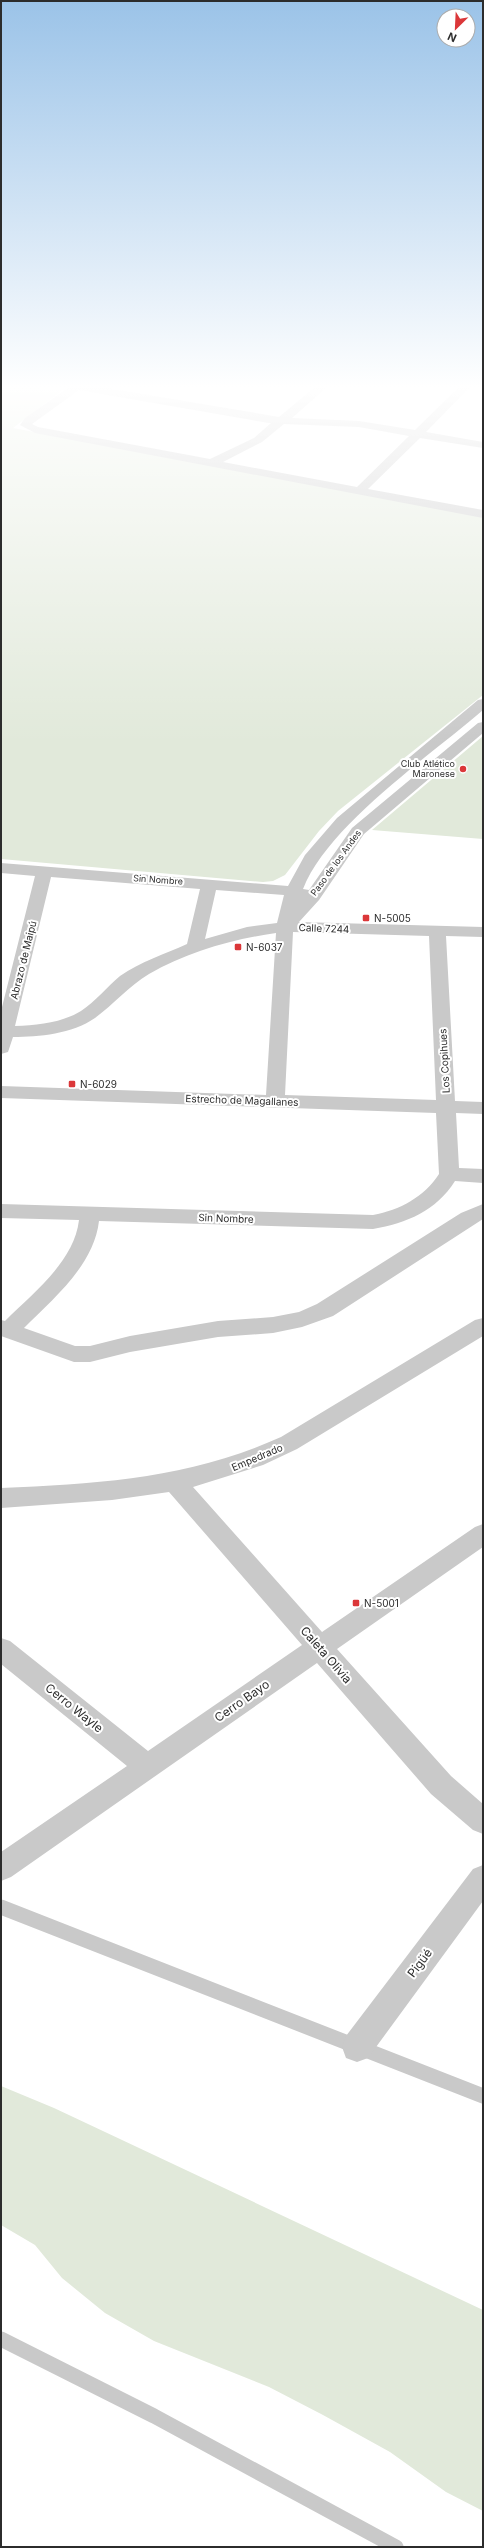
<svg xmlns="http://www.w3.org/2000/svg" width="484" height="2548" font-family="Inter,sans-serif">
<style>
.green{fill:#e1e9da}
.lines{fill:none;stroke-linecap:round;stroke-linejoin:round}
.service{stroke:#c9c9c9;stroke-width:15}
.minor{fill:#c9c9c9;fill-rule:evenodd}
.poi-dot{fill:#db3739;stroke:#fff;stroke-width:1.5}
.labels{text-anchor:middle;stroke-width:4;stroke-linejoin:round;paint-order:stroke}
.far-poi-label{font-size:9px;fill:#2c2c2c;stroke:#fff;text-anchor:end}
.far-street-label{font-size:9px;fill:#2c2c2c;stroke:#fff}
.poi-label{font-size:10px;fill:#2c2c2c;stroke:#fff;text-anchor:start}
.street-label{font-size:10px;fill:#2c2c2c;stroke:#fff}
.near-street-label{font-size:12px;fill:#2c2c2c;stroke:#fff}
</style>
<rect width="100%" height="100%" fill="#fff"/>
<path class="green" d="M1,387L64,389L13,428L483,517V695L338,811L319,831L285,875L273,881L263,882L1,859Z
M483,736V839L372,830Z
M1,2086L54,2108L483,2310V2511L446,2492L390,2452L323,2415L269,2387L154,2341L105,2313L62,2278L35,2245L1,2225Z"/>
<g class="lines">
<path class="service" d="M1,1907L483,2096
M1,2339L154,2416L396,2547"/>
<path class="minor" d="M69,387H101L279,417L315,387H327L292,418L359,421L415,430L459,387H470L426,432L483,442V448L420,438L368,489L483,510V518L35,433L20,425L25,418ZM79,390L269,423H271L254,438L210,459L38,427L32,424ZM284,424L359,427L409,436L357,487L223,462L262,442Z
M483,699V710C430,756 328,825 303,889L309,890L352,828L478,723L483,722V733L364,834L319,900L299,922L483,927V937L446,936L455,1101L483,1102V1114L456,1113L459,1168L483,1169V1183L455,1181C436,1211 407,1223 373,1229L99,1221C94,1265 54,1298 24,1328L75,1346H90L130,1336L218,1321L273,1317L299,1312L317,1304L461,1213L483,1204V1219L333,1316L302,1327L273,1333L218,1337L130,1352L90,1362H74L1,1336V1320L5,1321C33,1293 74,1262 79,1220L1,1218V1204L373,1215C400,1210 424,1197 439,1174L436,1113L1,1098V1086L266,1095L276,933C233,939 187,952 149,974C129,986 114,1004 95,1018C72,1034 39,1037 13,1037L8,1052L1,1054V1011L35,876L1,873V863L288,886L305,855L337,818L478,700ZM51,877L200,889L187,944C165,954 140,962 120,976C107,987 95,1002 81,1011C61,1023 38,1025 15,1026ZM216,890L284,895L277,923L247,927L205,939ZM293,932L429,936L436,1100L285,1095Z
M483,1318V1336L297,1449L263,1465L193,1487L322,1632L475,1527L483,1524V1547L337,1649L451,1776L483,1804V1834L473,1830L431,1794L317,1663L11,1877L1,1881V1852L127,1766L1,1664V1638L10,1641L148,1751L302,1645L169,1492L112,1500L1,1508V1488C102,1483 187,1479 281,1437L475,1320Z
M483,1865V1901L368,2058L357,2062L346,2058L342,2047L346,2036L473,1869Z"/>
</g>
<linearGradient id="sky" x2="0" y2="1"><stop stop-color="#9bc3e8"/><stop offset="0.52" stop-color="#fff"/><stop offset="1" stop-color="#fff" stop-opacity="0"/></linearGradient>
<rect width="484" height="744" fill="url(#sky)"/>
<g class="poi-dot">
<circle cx="463" cy="769" r="4"/>
<rect x="362" y="914" width="8" height="8" rx="2"/>
<rect x="234" y="943" width="8" height="8" rx="2"/>
<rect x="68" y="1080" width="8" height="8" rx="2"/>
<rect x="352" y="1599" width="8" height="8" rx="2"/>
</g>
<g class="labels">
<g class="far-poi-label">
<text x="455" y="767">Club Atlético<tspan x="455" dy="10">Maronese</tspan></text>
</g>
<g class="far-street-label">
<text transform="translate(336 863) rotate(-54)" y="3">Paso de los Andes</text>
<text transform="translate(158 880) rotate(4)" y="3">Sin Nombre</text>
</g>
<g class="poi-label">
<text x="374" y="922">N-5005</text>
<text x="246" y="951">N-6037</text>
<text x="80" y="1088">N-6029</text>
<text x="364" y="1607">N-5001</text>
</g>
<g class="street-label">
<text transform="translate(324 928) rotate(2)" y="4">Calle 7244</text>
<text transform="translate(23 960) rotate(-76)" y="4">Abrazo de Maipú</text>
<text transform="translate(444 1061) rotate(-93)" y="4">Los Copihues</text>
<text transform="translate(242 1100) rotate(2)" y="4">Estrecho de Magallanes</text>
<text transform="translate(226 1218) rotate(2)" y="4">Sin Nombre</text>
<text transform="translate(257 1457) rotate(-23)" y="4">Empedrado</text>
</g>
<g class="near-street-label">
<text transform="translate(326 1655) rotate(49)" y="4">Caleta Olivia</text>
<text transform="translate(242 1701) rotate(-35)" y="4">Cerro Bayo</text>
<text transform="translate(74 1708) rotate(39)" y="4">Cerro Wayle</text>
<text transform="translate(420 1963) rotate(-53)" y="4">Pigüé</text>
</g>
</g>
<rect width="484" height="2548" fill="none" stroke="#2c2c2c" stroke-width="4"/>
<g transform="translate(456 28) rotate(204)"><circle r="19" fill="#ffffff" stroke="#ababab"/>
<path d="M0-3L7 15L0 10L-7 15Z" fill="#db3739"/>
<text y="-6" font-size="11" font-weight="bold" text-anchor="middle" fill="#2c2c2c">N</text>
</g>
</svg>
